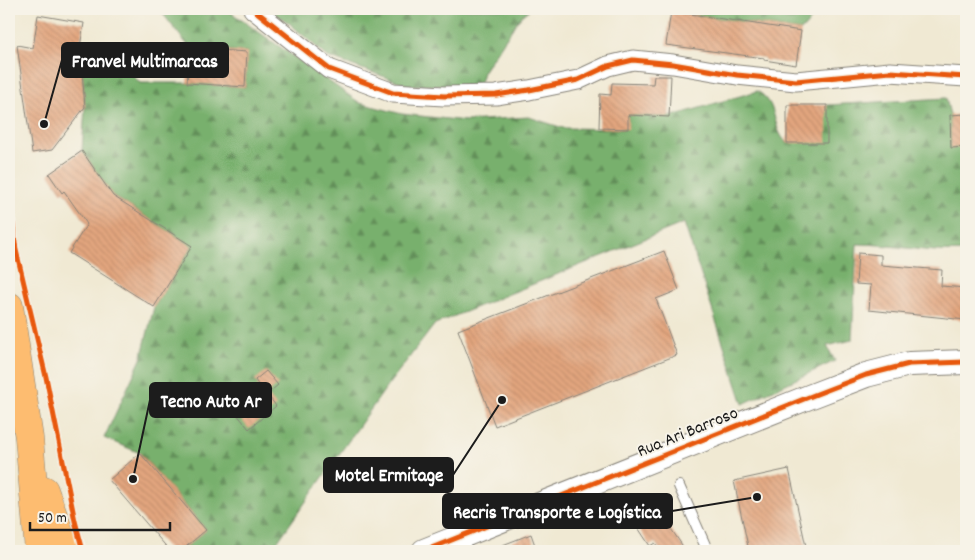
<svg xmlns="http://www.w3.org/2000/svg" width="975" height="560" font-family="Dekko,sans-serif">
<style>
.forest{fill:url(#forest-firs);stroke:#4a6644}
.building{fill:url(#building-back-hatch)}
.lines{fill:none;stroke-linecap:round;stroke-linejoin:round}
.service-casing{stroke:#868278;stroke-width:12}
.minor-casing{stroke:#868278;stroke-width:21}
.tertiary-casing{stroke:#868278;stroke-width:26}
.primary-casing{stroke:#868278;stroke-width:29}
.service{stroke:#fff;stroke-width:10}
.minor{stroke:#fff;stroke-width:19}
.tertiary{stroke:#fff;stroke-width:24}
.primary{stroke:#fdbc70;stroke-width:28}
.cycleway-casing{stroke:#f7f3e8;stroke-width:8}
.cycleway{stroke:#e8590c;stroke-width:5}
.labels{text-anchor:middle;stroke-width:4;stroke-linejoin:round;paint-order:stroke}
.street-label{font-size:18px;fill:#1c1c1c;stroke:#f7f3e8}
.leader{fill:none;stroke:#1c1c1c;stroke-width:2}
.callout-dot{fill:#1c1c1c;stroke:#f7f3e8;stroke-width:2}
.callout{fill:#1c1c1c;stroke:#1c1c1c;stroke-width:2}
.callout-label{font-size:19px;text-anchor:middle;font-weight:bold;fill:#fff}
</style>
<defs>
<pattern id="forest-firs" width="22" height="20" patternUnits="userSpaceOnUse" patternTransform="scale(1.25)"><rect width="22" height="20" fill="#78b06d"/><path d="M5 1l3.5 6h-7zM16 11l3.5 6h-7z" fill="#628e59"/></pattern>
<pattern id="building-back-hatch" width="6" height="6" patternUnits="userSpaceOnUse" patternTransform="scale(1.25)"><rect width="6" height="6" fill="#e2a57e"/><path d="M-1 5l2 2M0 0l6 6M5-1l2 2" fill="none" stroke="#c18d6c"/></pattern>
</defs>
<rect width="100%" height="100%" fill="#f7f3e8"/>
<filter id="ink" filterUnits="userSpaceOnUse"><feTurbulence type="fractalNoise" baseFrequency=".02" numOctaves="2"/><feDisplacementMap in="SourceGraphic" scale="10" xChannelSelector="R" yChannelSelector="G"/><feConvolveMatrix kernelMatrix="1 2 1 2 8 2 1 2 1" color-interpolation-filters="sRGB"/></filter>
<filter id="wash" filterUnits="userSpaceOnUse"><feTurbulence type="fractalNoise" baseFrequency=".0096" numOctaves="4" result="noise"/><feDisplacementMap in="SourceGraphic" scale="20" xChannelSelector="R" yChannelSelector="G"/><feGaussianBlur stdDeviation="1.12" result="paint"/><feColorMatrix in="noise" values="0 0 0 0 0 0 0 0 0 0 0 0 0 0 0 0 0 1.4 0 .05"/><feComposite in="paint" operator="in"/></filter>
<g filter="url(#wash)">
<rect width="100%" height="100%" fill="#f0e9d3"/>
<path class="forest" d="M159,9H226L360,103L402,114L466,121L529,117L563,128L627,129L628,115L669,117L757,91C780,104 770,127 787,143L827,105L946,98L950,115L951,148L966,147V251C929,254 894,244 857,244L852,340L827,346L835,361L743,404L684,223L435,324L388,385L271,551H181L206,530L140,453L104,438L141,359L154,307L192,246L107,192L105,184L82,151L85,107L81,56L110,51L140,83H187L245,87L247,52L190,48Z
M268,9H530L521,16L483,72L479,86L408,85L328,57L289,23Z
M664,9H821L801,31L671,11Z"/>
<g id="blocks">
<path class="building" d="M671,11L801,31L796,65L764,60V58L666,45Z
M38,15L84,23L80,47L85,107L52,150L32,153L17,45L33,48Z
M190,48L247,52L245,87L187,83Z
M654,76H671L669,117L628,115V129L599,128L600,94L611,95L612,83L653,84Z
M787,105H827V143H787Z
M966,114V147L951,148L950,115Z
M82,151L113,196L192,246L154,307L69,253L87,224L64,191L62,193L49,174Z
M664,251L679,290L656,299L677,355L495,426L458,330Z
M858,253L881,255V265L942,270L941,286L966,288V320L869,310L871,285L856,284Z
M266,371L278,385L267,394L276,406L249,429L232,408L259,386L255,380Z
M140,453L206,530L181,551H170L109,480Z
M789,469L807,551H749L734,481Z
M655,505L686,551H661L655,543L650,546L633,520Z
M531,534L537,551H490V550Z"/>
</g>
</g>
<g filter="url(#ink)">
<use href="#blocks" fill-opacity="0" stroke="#868278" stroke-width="1"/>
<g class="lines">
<g class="service-casing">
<path id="service" d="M679,486L705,545"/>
</g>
<g class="minor-casing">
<path id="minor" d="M253,9L329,69L393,93L444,96L496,95L529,90L578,80L608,66L633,60L673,64L737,75L796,81L890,72L966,77"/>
</g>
<g class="tertiary-casing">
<path id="tertiary" d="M424,551L809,397L866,375L909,364L966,362"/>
</g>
<g class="primary-casing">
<path id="primary" d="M9,306L29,438L39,551
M44,490L66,551"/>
</g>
<use href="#service" class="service"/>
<use href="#minor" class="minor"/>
<use href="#tertiary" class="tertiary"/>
<use href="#primary" class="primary"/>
<g class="cycleway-casing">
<path id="cycleway" d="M253,9L329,69L393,93L444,96L496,95L529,90L578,80L608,66L633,60L673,64L737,75L796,81L890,72L966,77
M9,193L16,250L46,377L75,521L83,551
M424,551L809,397L866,375L909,364L966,362"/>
</g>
<use href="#cycleway" class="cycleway"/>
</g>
</g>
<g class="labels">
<g class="street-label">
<text transform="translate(687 431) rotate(-22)" y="6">Rua Ari Barroso</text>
</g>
</g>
<path class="leader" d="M44 124L62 60M133 479L150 400M502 400L453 475M757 497L672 511"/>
<g class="callout-dot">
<circle cx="44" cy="124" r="5"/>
<circle cx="133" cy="479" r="5"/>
<circle cx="502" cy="400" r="5"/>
<circle cx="757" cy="497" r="5"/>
</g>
<g class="callout">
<rect x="62" y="43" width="166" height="34" rx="5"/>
<rect x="150" y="383" width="121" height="34" rx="5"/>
<rect x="324" y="458" width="129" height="34" rx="5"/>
<rect x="443" y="494" width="229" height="34" rx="5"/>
</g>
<g class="callout-label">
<text x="145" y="67">Franvel Multimarcas</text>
<text x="211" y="407">Tecno Auto Ar</text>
<text x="389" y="481">Motel Ermitage</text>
<text x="557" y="518">Recris Transporte e Logística</text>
</g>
<rect width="975" height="560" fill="none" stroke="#f7f3e8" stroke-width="30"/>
<path d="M30 522v8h140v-8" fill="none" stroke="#1c1c1c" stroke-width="2.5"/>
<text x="38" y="522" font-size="15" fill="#1c1c1c" stroke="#f7f3e8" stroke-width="4" paint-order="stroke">50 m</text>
</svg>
